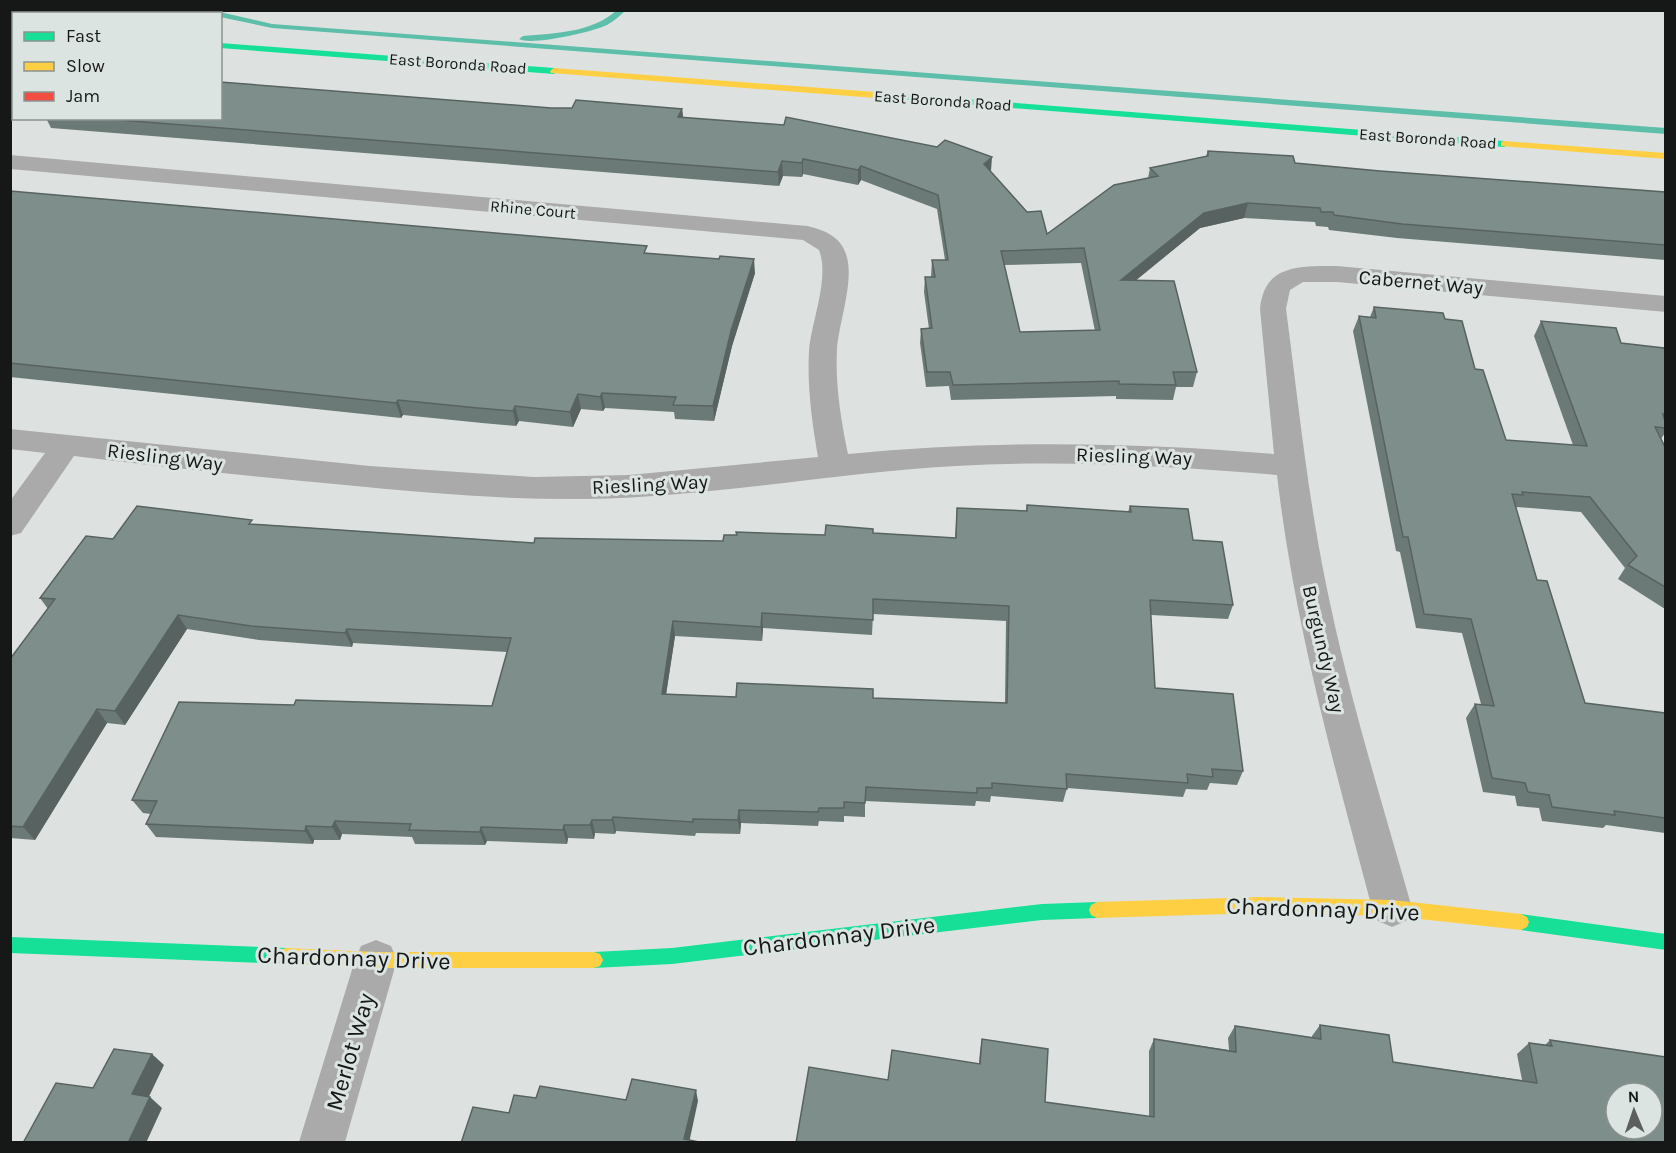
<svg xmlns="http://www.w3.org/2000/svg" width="1676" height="1153" font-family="Karla,sans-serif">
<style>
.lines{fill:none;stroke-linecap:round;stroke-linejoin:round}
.stream{fill:#5dbea9;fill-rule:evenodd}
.street{fill:#abaaaa;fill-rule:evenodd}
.fast{fill:#16e098;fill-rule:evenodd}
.slow{fill:#ffcf43;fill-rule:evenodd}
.jam{fill:#f24e42;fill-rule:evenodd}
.wall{fill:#6c7a77;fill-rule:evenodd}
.shaded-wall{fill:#586361}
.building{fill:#7e8e8a;stroke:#586361;stroke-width:1.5;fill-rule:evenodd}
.labels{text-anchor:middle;stroke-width:6;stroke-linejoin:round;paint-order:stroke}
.far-street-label{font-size:16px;fill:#151817;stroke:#dbe4e1}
.street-label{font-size:20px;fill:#151817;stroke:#dbe4e1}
.near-street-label{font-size:24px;fill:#151817;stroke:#dbe4e1}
</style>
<rect width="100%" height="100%" fill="#dde2e0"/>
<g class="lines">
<path class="stream" d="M200,10L220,12L272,24L1666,128V134L272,28L220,17V14H207Z
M617,10H626C620,16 614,21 607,25C593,32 531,46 519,39L523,36C555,33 592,33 617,10Z"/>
<path class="street" d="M10,155L807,226C824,230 840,236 846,254C855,279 839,322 837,349C835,384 841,420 848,454C990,440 1132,442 1274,454L1260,309C1264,264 1300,266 1337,266L1666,296V312L1337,282H1303L1290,290L1286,309C1298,399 1307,490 1325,579C1347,690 1381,799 1412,908L1406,921L1392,927L1378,921L1372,908C1334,765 1294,623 1277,475C1170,466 1063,460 956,466C833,473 710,497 587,499C506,500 425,493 345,485C255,477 164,467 74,456L21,533L10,536V501L45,453L10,449V429L370,466L534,477L629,475L818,457C812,422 807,387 809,351C811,322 830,278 819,250L803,240L10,169Z
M376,940L391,946L397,960L345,1142H299L355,960L361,946Z"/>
<path class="fast" d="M220,43L554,68L558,71L554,74L220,48Z
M889,93L1504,141L1509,144L1504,147L886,98L885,96Z
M1097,902L1103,905L1105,910L1103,915L1097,918L1042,920L672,964L594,968L588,966L585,960L588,954L594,952L672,948L1042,904Z
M1521,914L1666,934V950L1521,930L1515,927L1513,922L1515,917Z
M10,937L286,948L292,950L295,956L292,962L286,964L10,953Z"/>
<path class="slow" d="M554,68L889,93L893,96L889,99L551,73L550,71Z
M1504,141L1666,153V159L1501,146V142Z
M1260,897L1392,900L1521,914L1527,917L1529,922L1527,927L1521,930L1392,916L1260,913L1097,918L1091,915L1089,910L1091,905L1097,902Z
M286,948L376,952H594L600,954L603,960L600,966L594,968H376L286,964L280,962L277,956L280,950Z"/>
<path class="jam" d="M10,27H14V31H10Z"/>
</g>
<path class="wall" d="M14,85V118H10V88Z
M551,108L682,109L683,117L991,172L1047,234L1148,178L1150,168L1206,156L1208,151L1295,163L1380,171L1665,192V260L1397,238L1329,230L1328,227L1316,226L1315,222L1244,218L1200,228L1136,280L1197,372L1193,387H1176L1173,400L1116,399V396L951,400L949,386L926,387L920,343L921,329H929L924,292L925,277H931L932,260H945L937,209L861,180L858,185L803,174L802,177L783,176L779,186L51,128L47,120L23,118H220ZM1081,263L1095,331L1020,332L1004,265Z
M10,191L648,253L755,273L732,346L714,421L675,419L674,412L605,408L603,411L581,409L573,427L519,421L516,426L482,423L403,415L401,418L10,377Z
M1374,307L1445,319L1475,369L1506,440L1573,445L1534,336L1541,321L1621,343L1665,351V433L1661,439L1665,447V609L1618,579L1625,568L1581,512L1517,507L1516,508L1537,580L1585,703L1665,713V833L1606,825L1603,828L1542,821L1539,808L1517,806L1515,796L1483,792L1466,718L1475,704H1481L1462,633L1416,628L1400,552L1396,551L1353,331L1359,316L1370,317Z
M1027,505L1128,512L1130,506L1193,540L1233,605L1228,619L1151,615L1155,688L1243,771L1237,785L1210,783L1207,790L1186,789L1183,797L1067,788L1063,802L991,796L990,802L976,801L975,806L865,801V817L844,816V822L819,821L818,826L741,823L740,834L696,833L695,836L616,831L615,834L595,833L594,839L568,838L567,844L487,841L485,845L415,844L412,837L342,834L340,840H314L313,844L156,837L146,824L151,814L143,813L132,800L294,705L492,706L507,652L353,643L352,647L259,640L187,629L125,725L107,723L35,840L10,838V659L48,609L40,598L113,539L255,524L534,543L723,541L873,533L955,538L957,508L1026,511ZM873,614L1006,621L1005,703L873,698L736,697L666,694L675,636L762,641L763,628L872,635Z
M1320,1025L1393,1062L1522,1080L1517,1054L1529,1043L1545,1045L1550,1040L1665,1143H796L888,1080L979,1063L980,1051L982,1039L1045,1102L1149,1117V1051L1154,1039L1229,1050L1228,1038L1235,1026L1312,1038V1036Z"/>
<path class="shaded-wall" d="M682,109L684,123L678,117Z
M992,157L991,171L984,164Z
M803,159V174L802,177V163Z
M782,161L783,176L779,186L778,172Z
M861,166V180L858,185V170Z
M1248,203L1244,218L1200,228L1118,295L1121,280L1204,213Z
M754,259L755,273L732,346L714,421L713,406L731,331Z
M602,393L605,408L603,411L600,397Z
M578,394L581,409L573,427L570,412Z
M398,400L403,415L401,418L396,403Z
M515,406L519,421L516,426L513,411Z
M762,613L763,628L762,641L761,627Z
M178,615L187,629L125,725L115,711Z
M673,621L675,636L664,708L662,694Z
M347,629L353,643L352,647L345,633Z
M97,709L107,723L35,840L23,827Z
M739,810L741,823L740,834L738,820Z
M613,817L616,831L615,834L612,820Z
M592,820L595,833L594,839L590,825Z
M335,821L342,834L340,840L332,827Z
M564,825L568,838L567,844L563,830Z
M306,826L314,840L313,844L305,831Z
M481,827L487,841L485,845L480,832Z
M152,1054L164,1065L145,1105L132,1094Z
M696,1090L698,1101L689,1143L684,1139Z
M150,1097L162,1108L146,1143H128Z"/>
<path class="building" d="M220,82L551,108H572L576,100L682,109L678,117L784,125L786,117L937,147L945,140L992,157L984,164L1027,212L1041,211L1047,234L1114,185L1158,176L1150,168L1208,156V151L1293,156L1295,163L1380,171L1665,192V245L1402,224L1334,215L1333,212H1321L1320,208L1248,203L1204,213L1121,280L1174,281L1197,372H1173L1176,385L1119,384V381L953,385L950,372H927L921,329L932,328L925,277H935L932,260H948L938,195L861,166L858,170L803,159L802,163L782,161L778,172L94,118H220ZM1084,248L1100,330L1020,332L1001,251Z
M14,85V104H10V88Z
M10,191L647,246L644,253L719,259L720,256L754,259L731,331L713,406L673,405L676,397L602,393L600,397L578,394L570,412L515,406L513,411L478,408L398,400L396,403L10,363Z
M1374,307L1443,313L1445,319L1462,321L1475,369L1483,370L1506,440L1587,446L1541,321L1616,328L1621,343L1664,348L1665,351V415L1663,414L1665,421V428L1655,427L1665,447V587L1628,565L1637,556L1590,497L1522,492L1523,495L1512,494L1537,580L1547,581L1585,703L1665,713V818L1614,811L1615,815L1552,807L1549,795L1528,792L1525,783L1492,778L1475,704L1494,706L1471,619L1424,614L1408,537H1403L1359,316L1376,318Z
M1027,505L1131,512L1130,506L1188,509L1193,540L1222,542L1233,605L1150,600L1155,688L1233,694L1243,771L1212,769L1213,777L1187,774L1188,783L1066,774L1067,789L992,783V788H977V793L866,787L865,803L844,802V808H819L818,812L739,810L738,820L693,819V822L613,817L612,820H592L590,825H564L563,830L481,827L480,832L409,830L411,824L335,821L332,827L306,826L305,831L146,824L157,801L132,800L179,702L294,705L296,700L492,706L511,638L347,629L345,633L251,626L178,615L115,711L97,709L23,827L10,826V659L55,599L40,598L86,536L113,539L137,506L252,520L249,524L534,543L535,538L723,541L724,535H737L736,532L825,535L826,525L873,529V533L956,538L957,508L1027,511ZM873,599L1009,606L1007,703L873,698V689L737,683L736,697L662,694L673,621L761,627L762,613L873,620Z
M1320,1025L1389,1035L1393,1062L1537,1083L1529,1043L1552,1046L1550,1040L1665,1057V1143H796L809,1067L888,1080L892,1050L980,1064L982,1039L1048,1049L1045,1102L1154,1117V1039L1236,1052L1235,1026L1321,1039ZM1616,1093H1652V1129H1616Z
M114,1049L152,1054L132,1094L150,1097L128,1143H23L56,1083L93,1088Z
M632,1079L696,1090L684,1139L704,1143H461L473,1107L509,1113L514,1095L536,1098L540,1086L626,1100Z"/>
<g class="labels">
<g class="far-street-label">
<text transform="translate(458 63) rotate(4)" y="6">East Boronda Road</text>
<text transform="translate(943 100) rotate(4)" y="6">East Boronda Road</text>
<text transform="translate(1428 138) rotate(4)" y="6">East Boronda Road</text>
<text transform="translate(533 209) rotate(5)" y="6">Rhine Court</text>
</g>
<g class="street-label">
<text transform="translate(1421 282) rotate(5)" y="7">Cabernet Way</text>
<text transform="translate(1134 456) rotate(2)" y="7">Riesling Way</text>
<text transform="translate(165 457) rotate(7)" y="7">Riesling Way</text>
<text transform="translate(650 484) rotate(-3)" y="7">Riesling Way</text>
<text transform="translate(1324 649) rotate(77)" y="7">Burgundy Way</text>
</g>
<g class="near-street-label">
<text transform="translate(1323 909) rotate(2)" y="8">Chardonnay Drive</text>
<text transform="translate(839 936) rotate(-7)" y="8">Chardonnay Drive</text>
<text transform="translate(354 958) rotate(2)" y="8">Chardonnay Drive</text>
<text transform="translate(350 1052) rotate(-74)" y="8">Merlot Way</text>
</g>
</g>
<rect width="1676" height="1153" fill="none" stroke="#151817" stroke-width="24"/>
<rect x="12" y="12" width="210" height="108" fill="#dbe4e1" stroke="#8c9290" stroke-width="1.5"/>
<rect x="24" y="32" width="30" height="9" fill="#16e098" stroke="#8c9290" stroke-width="1.5"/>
<text x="66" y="42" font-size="18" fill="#151817">Fast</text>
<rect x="24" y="62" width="30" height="9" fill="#ffcf43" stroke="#8c9290" stroke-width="1.5"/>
<text x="66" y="72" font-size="18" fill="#151817">Slow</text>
<rect x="24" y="92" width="30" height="9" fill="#f24e42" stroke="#8c9290" stroke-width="1.5"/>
<text x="66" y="102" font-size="18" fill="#151817">Jam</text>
<g transform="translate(1634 1111) rotate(358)"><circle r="28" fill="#dbe4e1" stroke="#8c9290" stroke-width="1.5"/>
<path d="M0-4.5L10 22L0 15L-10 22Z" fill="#5b5f5d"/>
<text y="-9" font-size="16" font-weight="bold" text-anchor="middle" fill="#151817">N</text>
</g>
</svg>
